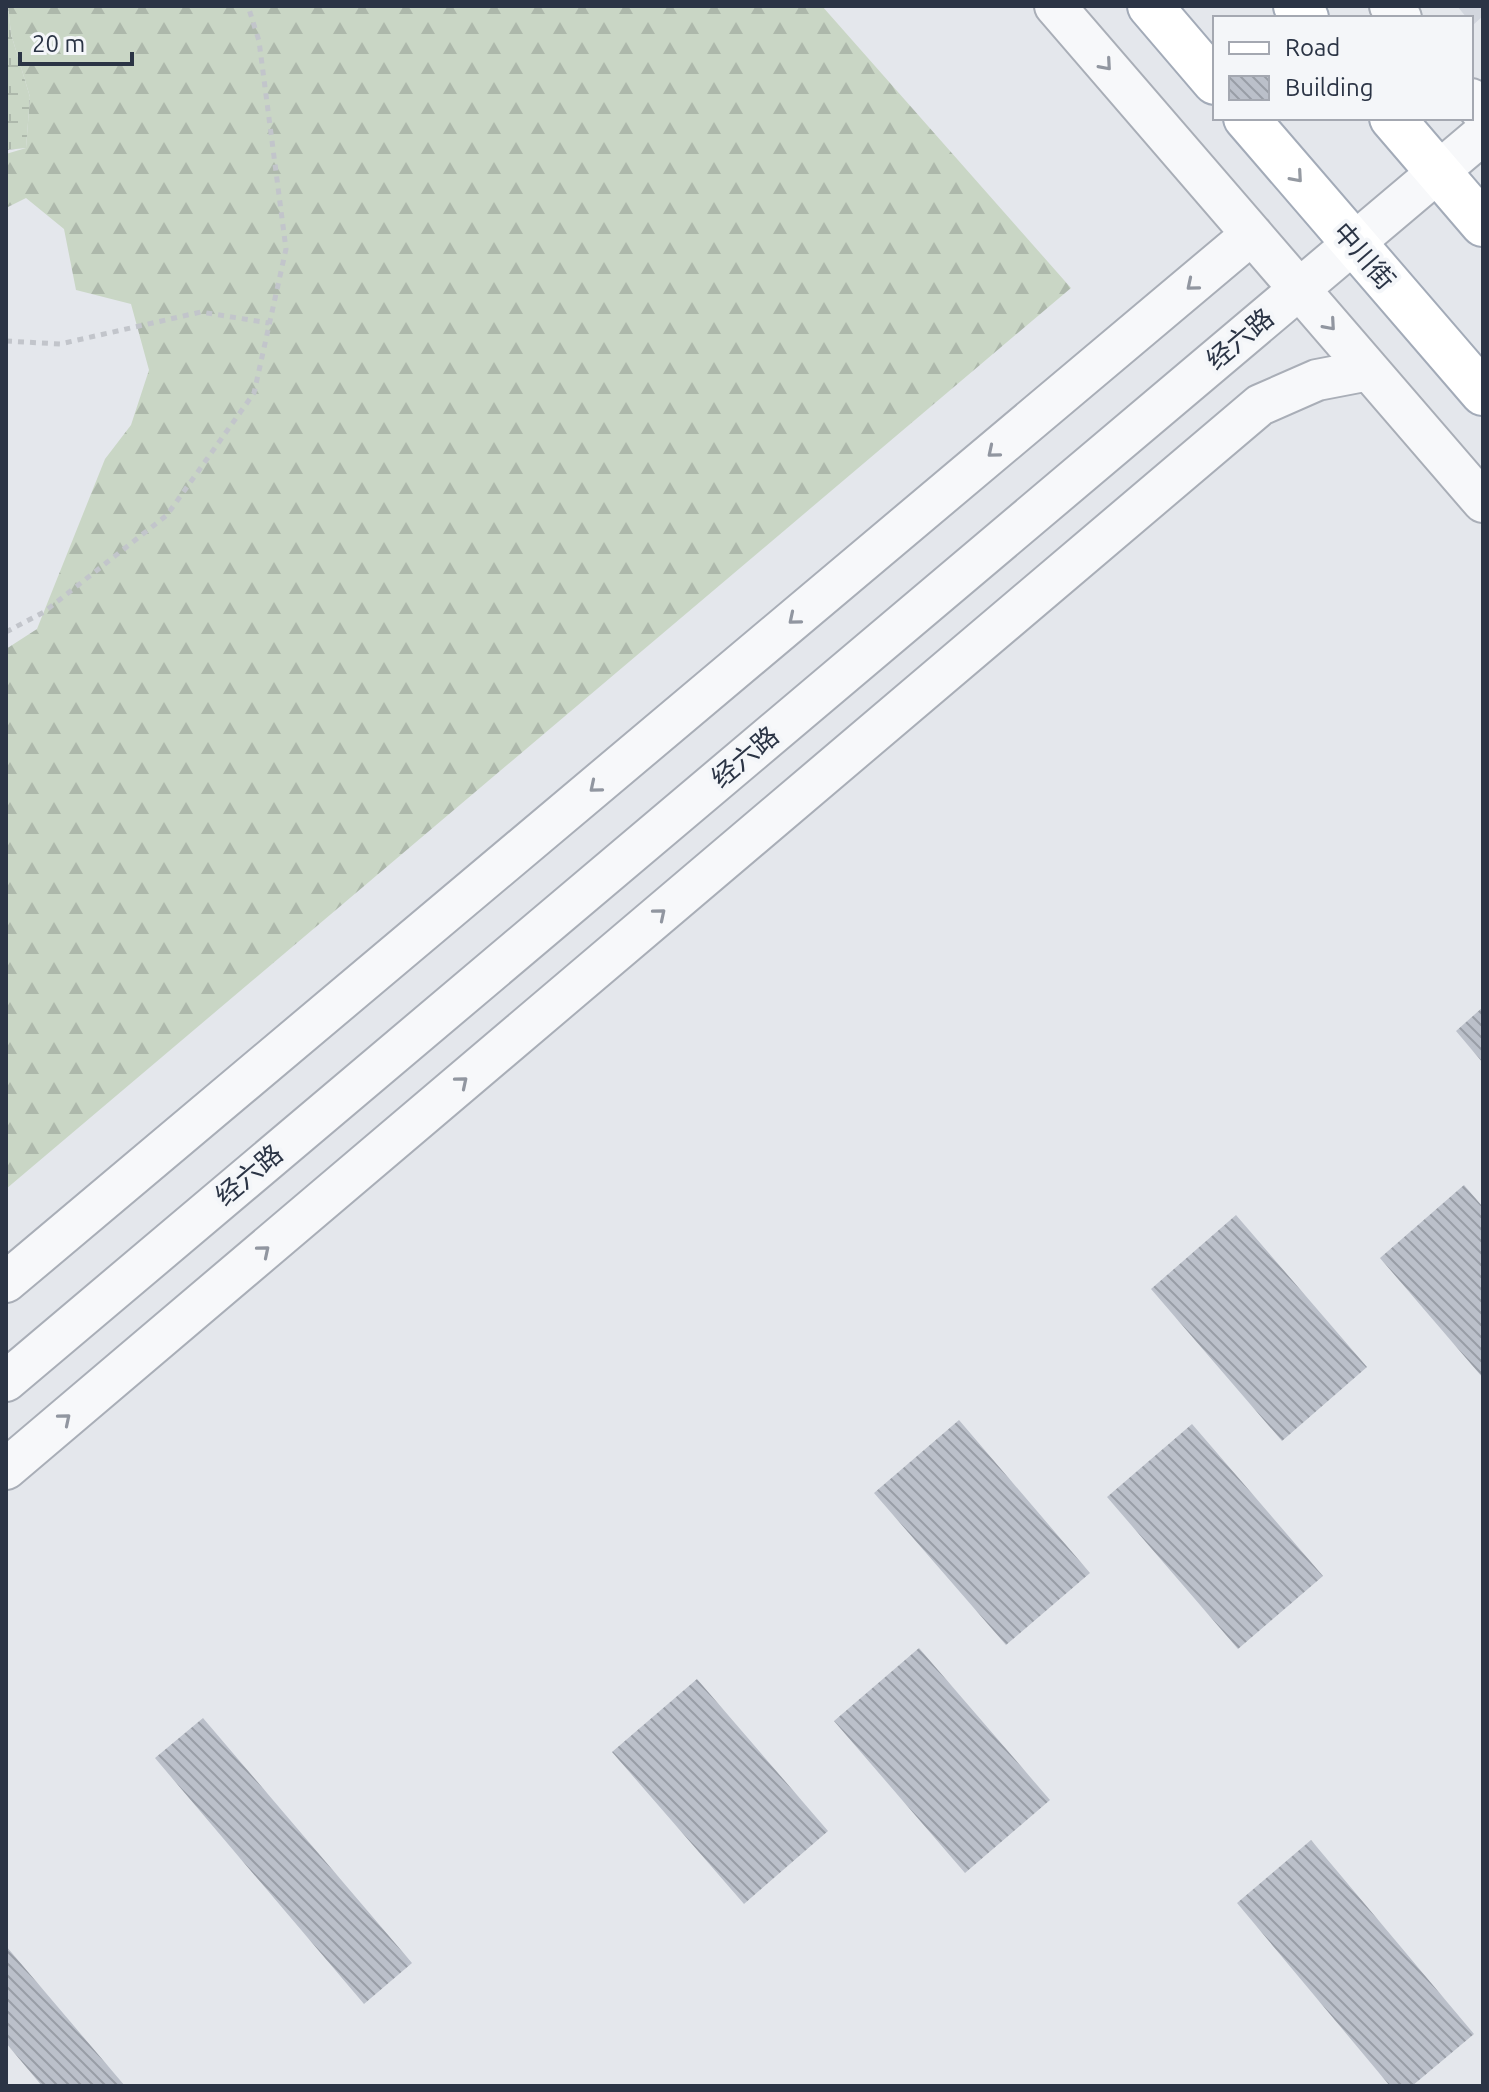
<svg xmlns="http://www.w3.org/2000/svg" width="1489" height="2092" font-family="Ubuntu,'Noto Sans SC',sans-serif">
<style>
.built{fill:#d2d6de}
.forest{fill:url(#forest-firs)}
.wetland{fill:url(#wetland-marsh)}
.building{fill:url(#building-back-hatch)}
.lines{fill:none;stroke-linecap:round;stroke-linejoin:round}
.minor-casing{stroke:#a9aeb7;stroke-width:44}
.major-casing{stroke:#a3abb8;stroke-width:48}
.path{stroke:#c2c5cb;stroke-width:5;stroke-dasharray:6 6;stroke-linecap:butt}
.minor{stroke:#f7f8fa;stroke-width:40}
.major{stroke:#fff;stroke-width:44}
.oneway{stroke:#9196a0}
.oneway2{stroke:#959aa2}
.labels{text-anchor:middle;stroke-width:8;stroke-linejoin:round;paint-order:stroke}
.street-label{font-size:26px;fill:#2b3445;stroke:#f4f6f9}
</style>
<defs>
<pattern id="forest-firs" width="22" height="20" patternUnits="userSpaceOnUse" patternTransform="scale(2)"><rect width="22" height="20" fill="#c9d6c5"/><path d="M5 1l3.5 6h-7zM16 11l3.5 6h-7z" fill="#adb8ab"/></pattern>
<pattern id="wetland-marsh" width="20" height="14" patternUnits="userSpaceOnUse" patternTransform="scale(2)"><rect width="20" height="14" fill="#c9d6c5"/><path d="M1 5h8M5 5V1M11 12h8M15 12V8" fill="none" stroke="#adb8ab"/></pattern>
<pattern id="building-back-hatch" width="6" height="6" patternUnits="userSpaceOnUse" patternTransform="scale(2)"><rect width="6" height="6" fill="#bbc0ca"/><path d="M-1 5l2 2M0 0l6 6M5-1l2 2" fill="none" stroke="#989da6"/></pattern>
</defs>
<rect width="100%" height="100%" fill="#e4e7ec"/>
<path class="built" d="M1457,6H1483V16L1473,25L1471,18H1467Z"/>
<path class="forest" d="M8,6H822L1071,288L6,1189V649L37,629L105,459L131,425L149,370L131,304L76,290L64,229L26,198L6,208V154L26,148L30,97L11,34Z"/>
<path class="wetland" d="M6,6H8L11,34L30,97L26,148L6,150Z"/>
<path class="building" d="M1483,1007V1063L1456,1031Z
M1464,1185L1483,1207V1378L1380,1258Z
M1236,1215L1367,1367L1282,1441L1151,1289Z
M959,1420L1090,1573L1006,1645L874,1493Z
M1192,1424L1323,1576L1238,1649L1107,1497Z
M919,1648L1050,1800L965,1873L834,1721Z
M697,1679L828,1831L744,1904L612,1752Z
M203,1718L412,1963L364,2004L155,1758Z
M1311,1840L1474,2034L1412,2086H1390L1237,1903Z
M6,1946L125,2086H42L6,2043Z"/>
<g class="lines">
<g class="minor-casing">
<path id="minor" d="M1055,6L1483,502
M1390,6L1401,18
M1471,99L1483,113
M6,1282L1252,234
M6,1381L1483,134
M6,1469L1260,405L1317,380L1369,370"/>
</g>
<g class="major-casing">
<path id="major" d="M1150,6L1215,82
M1296,6L1306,18
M1246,118L1483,393
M1392,118L1483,224"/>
</g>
<path class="path" d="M6,341L60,344L201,312L269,323
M6,632L44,612L167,515L254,393L286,249L259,41L248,6"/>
<use href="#minor" class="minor"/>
<use href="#major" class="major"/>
</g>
<defs><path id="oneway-chevron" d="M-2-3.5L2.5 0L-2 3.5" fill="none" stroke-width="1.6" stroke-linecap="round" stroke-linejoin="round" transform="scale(2)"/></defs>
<g class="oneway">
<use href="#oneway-chevron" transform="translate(1106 65) rotate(49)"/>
<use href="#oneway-chevron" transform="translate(1192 285) rotate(140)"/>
<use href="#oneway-chevron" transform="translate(1330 325) rotate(49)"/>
<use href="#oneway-chevron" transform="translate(993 452) rotate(140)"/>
<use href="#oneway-chevron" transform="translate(794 619) rotate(140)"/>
<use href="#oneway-chevron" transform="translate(595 787) rotate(140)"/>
<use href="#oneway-chevron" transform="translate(660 914) rotate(-40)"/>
<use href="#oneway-chevron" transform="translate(462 1082) rotate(-40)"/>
<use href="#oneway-chevron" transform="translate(264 1251) rotate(-40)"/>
<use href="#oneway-chevron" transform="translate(65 1419) rotate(-40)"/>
</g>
<use class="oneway2" href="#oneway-chevron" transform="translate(1297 177) rotate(49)"/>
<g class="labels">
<g class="street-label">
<text transform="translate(1364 256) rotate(49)" y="9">中川街</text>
<text transform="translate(1240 339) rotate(-40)" y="9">经六路</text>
<text transform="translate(745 757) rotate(-40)" y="9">经六路</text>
<text transform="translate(249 1175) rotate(-40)" y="9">经六路</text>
</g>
</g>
<rect width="1489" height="2092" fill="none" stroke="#2b3445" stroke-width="16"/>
<rect x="1213" y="16" width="260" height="104" fill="#f4f6f9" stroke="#a4a8b1" stroke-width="2"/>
<rect x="1229" y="42" width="40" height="12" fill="#ffffff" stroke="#a4a8b1" stroke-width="2"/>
<text x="1285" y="56" font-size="24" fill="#2b3445">Road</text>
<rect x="1229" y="76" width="40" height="24" fill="url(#building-back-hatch)" stroke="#a4a8b1" stroke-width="2"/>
<text x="1285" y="96" font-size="24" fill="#2b3445">Building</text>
<path d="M20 52v12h112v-12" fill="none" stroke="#2b3445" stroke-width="4"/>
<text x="32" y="52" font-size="24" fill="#2b3445" stroke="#f4f6f9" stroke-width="6" paint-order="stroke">20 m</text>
</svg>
